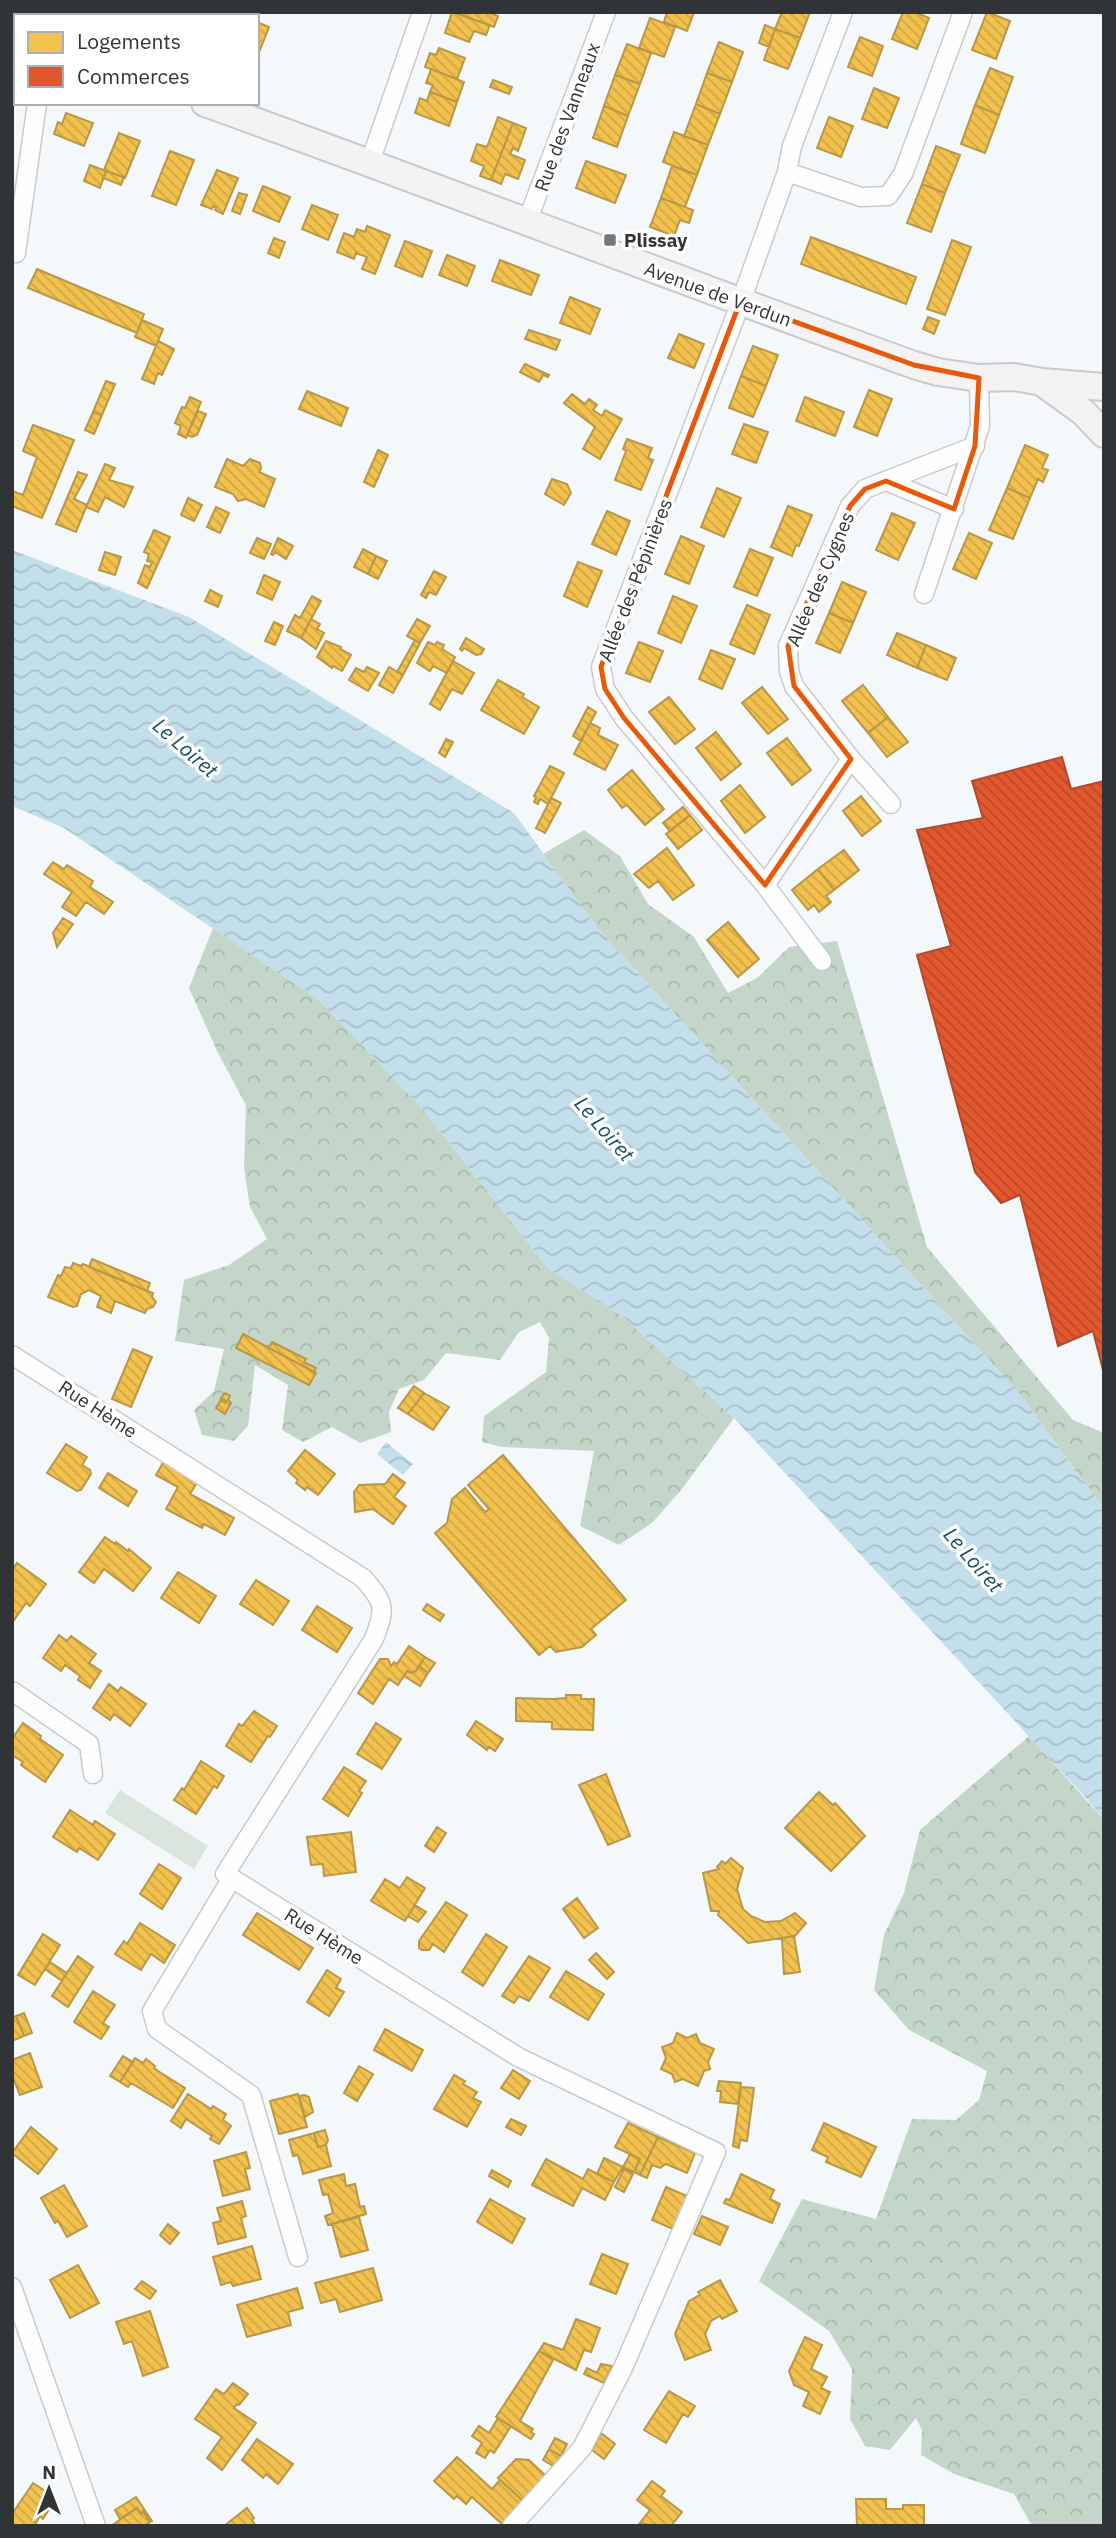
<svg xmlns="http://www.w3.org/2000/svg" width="1116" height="2538" font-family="'IBM Plex Sans',sans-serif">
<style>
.forest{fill:url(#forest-crowns)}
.park{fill:#d9e5dd}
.water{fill:url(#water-waves)}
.homes{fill:url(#homes-back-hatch);stroke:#b89747;stroke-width:2}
.shops{fill:url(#shops-back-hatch);stroke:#ae4c30;stroke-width:2}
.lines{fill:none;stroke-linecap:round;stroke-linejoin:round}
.street-casing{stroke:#c8cacc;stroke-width:21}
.secondary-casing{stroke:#c8cacc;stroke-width:30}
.street{stroke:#fefefe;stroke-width:18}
.secondary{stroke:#f5f2f3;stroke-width:26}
.marked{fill:none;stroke:#e8590c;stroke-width:5;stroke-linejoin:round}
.poi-dot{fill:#76797b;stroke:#fff;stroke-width:2.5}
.labels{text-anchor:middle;stroke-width:7;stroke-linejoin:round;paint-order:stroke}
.street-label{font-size:19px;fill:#313436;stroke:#fff}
.poi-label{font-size:19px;font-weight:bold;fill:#313436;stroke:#fff;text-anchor:start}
.water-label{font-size:21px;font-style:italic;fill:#1b4f62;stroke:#fff}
</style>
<defs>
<pattern id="forest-crowns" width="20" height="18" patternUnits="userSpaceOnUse" patternTransform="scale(1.75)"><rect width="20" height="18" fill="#c4d6ca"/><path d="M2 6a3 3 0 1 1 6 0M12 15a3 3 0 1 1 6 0" fill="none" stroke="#a9b8ae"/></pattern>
<pattern id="water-waves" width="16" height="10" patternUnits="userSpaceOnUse" patternTransform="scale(1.75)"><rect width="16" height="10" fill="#c2dfeb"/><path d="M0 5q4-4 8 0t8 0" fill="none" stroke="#a7c0ca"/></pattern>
<pattern id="homes-back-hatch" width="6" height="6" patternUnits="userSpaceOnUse" patternTransform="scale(1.75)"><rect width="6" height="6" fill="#f2c14e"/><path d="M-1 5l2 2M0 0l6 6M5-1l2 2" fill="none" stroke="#d0a645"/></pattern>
<pattern id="shops-back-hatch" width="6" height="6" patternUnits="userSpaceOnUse" patternTransform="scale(1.75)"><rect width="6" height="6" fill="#e4572e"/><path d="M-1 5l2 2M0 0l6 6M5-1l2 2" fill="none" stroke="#b94928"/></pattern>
</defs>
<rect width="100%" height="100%" fill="#f5f8fa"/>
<path class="forest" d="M584,830L620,856L648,904L694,937L728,993L757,978L789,947L837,941L927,1247L1073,1420L1104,1433V1509L1018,1392L599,930L543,854Z
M213,928L320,1001L421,1107L548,1268L621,1315L734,1418L682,1489L652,1523L619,1545L580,1526L594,1451L502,1447L482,1442L484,1416L546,1372L549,1338L540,1322L519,1332L500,1360L446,1353L424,1380L399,1389L389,1412L391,1432L360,1443L332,1427L303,1442L282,1430L288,1385L255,1365L248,1426L234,1441L202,1435L194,1410L214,1391L224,1349L175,1341L184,1280L229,1265L267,1239L250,1207L244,1168L246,1105L218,1053L189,988Z
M1029,1736L1104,1820V2526H1032L1014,2494L954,2474L921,2455L922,2430L916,2418L890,2450L865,2446L850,2419L852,2369L829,2331L759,2281L802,2199L876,2219L912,2119L956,2120L979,2100L987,2071L909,2030L874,1990L884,1935L904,1893L920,1830Z"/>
<path class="park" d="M120,1790L208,1846L194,1869L105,1813Z"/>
<path class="water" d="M12,550L189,617L514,813L599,930L1018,1392L1104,1509V1820L1086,1798L734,1418L621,1315L548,1268L421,1107L320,1001L64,828L12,806Z
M386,1442L413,1464L403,1475L377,1454Z"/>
<path class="homes" d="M148,12H190L189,16H153Z
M219,12H257L255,16H218Z
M452,12L490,25L486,35L474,31L469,42L445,33Z
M487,12L498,16L494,27L456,13Z
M667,12H694L687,31L664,22Z
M782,12H810L800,38L775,29Z
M903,12H915L929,18L917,49L892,39Z
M987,12L1010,21L996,59L972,50Z
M650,18L675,27L664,57L639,48Z
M257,22L269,27L258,55L257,54Z
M765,25L775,29L769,47L759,43Z
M775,29L800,38L788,69L764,60Z
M860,37L883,46L872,76L848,67Z
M719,42L743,52L732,82L707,73Z
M627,44L651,53L640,84L615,75Z
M439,48L465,58L457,79L425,67L430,53L436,55Z
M990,68L1013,77L999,115L975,105Z
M431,69L464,82L457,102L430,92L433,85L426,83Z
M707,73L732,82L720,114L696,104Z
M615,75L640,84L628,116L604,106Z
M493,80L512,87L509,94L490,87Z
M874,88L899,98L887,128L862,119Z
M430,92L457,102L449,126L415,113L420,98L427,101Z
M696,104L720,114L708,145L684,136Z
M975,105L999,115L985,153L961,144Z
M604,106L628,116L617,147L593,138Z
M66,113L93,123L84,146L54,134L58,122L62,124Z
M498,117L513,123L491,180L480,176L484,166L471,161L477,144L487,147Z
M829,117L853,126L841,157L817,148Z
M513,123L526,128L518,151L513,148L510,154L525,160L518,179L505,174L501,184L491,180Z
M674,132L708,145L697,175L663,162Z
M119,133L140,141L125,178L104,170Z
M936,146L960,155L945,193L922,184Z
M170,151L194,160L176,205L152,196Z
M586,161L626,175L615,203L576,188Z
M90,165L106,171L100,188L84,181Z
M672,166L697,175L685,207L661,198Z
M217,170L238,178L223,214L215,210L216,208L213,206L212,209L201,205Z
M106,171L124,177L121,185L103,178Z
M922,184L945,193L931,232L907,223Z
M263,186L290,197L279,222L253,211Z
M239,193L247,195L240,214L232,211Z
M661,198L693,210L689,223L680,220L674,236L650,227Z
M312,205L338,215L328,240L302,229Z
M367,226L390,235L375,274L362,269L367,257L356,253L354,259L337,252L344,233L354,237L357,229L365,232Z
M811,237L916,277L906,304L801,264Z
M274,238L285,242L279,258L268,253Z
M952,240L971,247L945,315L927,309Z
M405,241L432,251L422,277L395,266Z
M447,255L475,266L467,286L439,275Z
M500,260L539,275L531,295L492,281Z
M37,269L144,314L137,333L28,288Z
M570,297L600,309L590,334L560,323Z
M928,317L939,321L934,334L923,329Z
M142,320L163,329L156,346L135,337Z
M529,330L560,340L556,350L525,339Z
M679,334L704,344L694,368L668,358Z
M158,341L174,349L162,375L158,373L154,384L142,379Z
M753,346L778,355L766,386L741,376Z
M525,364L549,375L548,377L543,375L539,382L520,372Z
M741,376L766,386L753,417L729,408Z
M106,381L115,384L102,415L93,412Z
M869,390L892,399L877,436L854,427Z
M307,391L348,408L341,426L299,409Z
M572,394L585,404L589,399L597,405L593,410L602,416L605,410L622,419L600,459L583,449L595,427L564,403Z
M190,397L201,402L186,438L178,434L181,426L175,423L182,407L185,408Z
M805,397L844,412L835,436L796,421Z
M198,411L206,414L197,435L192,437L187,435Z
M93,412L102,415L94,434L85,430Z
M744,424L768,432L756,463L732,454Z
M33,425L74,440L42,518L12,506V491L23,495L37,457L23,451Z
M627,439L652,448L648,458L653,460L641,490L615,480L626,451L623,449Z
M1025,445L1048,455L1042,468L1048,470L1043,482L1038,479L1030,498L1007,488Z
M378,450L388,455L374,487L364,482Z
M227,459L243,466L250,459L260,463L261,468L259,472L275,479L264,507L246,499L238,501L233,494L215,487Z
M105,464L115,468L109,480L133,487L124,507L105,497L98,512L86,507Z
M78,472L87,475L74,499L87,505L76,532L56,524Z
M552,479L567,484L571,493L564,505L545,494Z
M717,488L741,498L724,537L701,527Z
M1007,488L1030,498L1013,539L989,530Z
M188,498L202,505L194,521L181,515Z
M788,506L812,515L799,546L796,545L792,556L771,547Z
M216,507L229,513L220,533L207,527Z
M607,511L630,521L616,555L592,544Z
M892,513L915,523L898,560L876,550Z
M154,530L170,537L147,588L138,583L145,565L150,567L152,562L147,561L149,554L144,552Z
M969,533L992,543L976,579L953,569Z
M681,536L704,546L689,584L665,574Z
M257,538L271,544L264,559L250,553Z
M278,538L293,546L286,559L275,552L273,555L271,554Z
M363,549L376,556L368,574L354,567Z
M750,549L773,558L757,596L734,587Z
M105,552L121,557L115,575L99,570Z
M376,556L387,561L378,579L368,574Z
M578,562L602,571L587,607L564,596Z
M434,571L446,577L436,595L429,592L426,598L421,595Z
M264,575L280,582L272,600L257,593Z
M842,582L866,592L853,623L829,613Z
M210,590L222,596L218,607L205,601Z
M312,596L321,601L301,638L287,631L295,615L300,618Z
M673,596L697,606L681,643L658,633Z
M747,605L770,615L754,654L730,644Z
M829,613L853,623L840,653L816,643Z
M311,619L320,624L317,629L324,633L316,649L301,638Z
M417,619L430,626L420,643L407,636Z
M274,622L283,626L275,645L265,641Z
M897,633L926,645L917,668L887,655Z
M466,638L484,649L481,654L476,655L464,648L462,651L460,649Z
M415,640L420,643L403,675L397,672Z
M326,641L341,647L340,649L351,655L342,671L333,666L332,668L317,657Z
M428,642L435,645L437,642L444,645L442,649L455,657L447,673L433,666L430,671L417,663Z
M639,642L663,651L650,682L626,673Z
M926,645L956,658L947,680L917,668Z
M711,650L735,659L722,689L699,679Z
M453,661L474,673L462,694L452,689L440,710L430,704Z
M367,667L379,673L368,691L349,680L356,668L364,672Z
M389,667L403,675L393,693L379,685Z
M498,680L524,694L522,697L539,707L524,734L481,710Z
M863,685L888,717L868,733L842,701Z
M762,687L788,719L768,734L742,703Z
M669,697L695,729L675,744L649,712Z
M588,707L596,712L581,741L573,736Z
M888,717L908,742L887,757L868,733Z
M590,723L600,728L598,735L618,745L605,770L574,754Z
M716,732L741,764L721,780L696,748Z
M787,738L811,770L792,785L767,753Z
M446,739L453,742L445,757L439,753Z
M550,766L564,773L548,804L540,799L538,804L534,802L536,797L534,796Z
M632,770L664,809L645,825L627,805L622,808L608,790Z
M740,785L765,817L745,833L721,801Z
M861,796L881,821L862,836L843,811Z
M551,798L561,803L545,833L536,828Z
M683,807L690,815L670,831L663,823Z
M690,815L702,830L678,849L666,834Z
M667,848L694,885L673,900L658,881L649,888L634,874Z
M844,850L859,870L834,890L818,869Z
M53,862L64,869L67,865L93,881L90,887L113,902L104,914L86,902L76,916L62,907L72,892L44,874Z
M818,869L834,890L826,896L831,902L819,912L814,905L808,910L792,890Z
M63,918L73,924L57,947L53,933Z
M728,922L759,959L738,977L707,940Z
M92,1259L150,1283L147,1291L89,1267Z
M73,1263L81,1266L83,1264L153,1293L152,1297L156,1302L153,1307L147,1309L145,1313L115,1301L111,1313L97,1307L101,1296L89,1290L81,1294L77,1306L73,1307L48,1297L58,1275L61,1276L65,1267L71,1268Z
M243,1334L316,1373L309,1385L236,1348Z
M272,1342L306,1359L304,1362L316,1368L314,1372L269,1348Z
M133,1349L152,1357L131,1407L112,1399Z
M414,1386L424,1393L408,1414L398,1408Z
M225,1393L230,1396L228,1400L231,1403L225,1414L216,1408L221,1400L225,1403L226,1401L221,1398Z
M424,1393L449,1407L433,1430L408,1414Z
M66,1444L87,1457L82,1465L90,1470L91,1474L81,1490L77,1491L47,1473Z
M305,1450L335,1474L318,1495L307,1487L305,1490L296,1483L298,1480L288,1471Z
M503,1455L626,1600L591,1629L596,1635L582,1647L556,1652L550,1646L539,1655L435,1533L447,1523L452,1499L465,1488L485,1512L487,1511L489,1509L468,1485Z
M164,1461L198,1481L190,1494L234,1518L225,1535L204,1524L202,1528L166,1509L178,1487L156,1475Z
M108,1473L137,1491L128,1506L99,1488Z
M393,1474L405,1483L394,1497L406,1506L393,1524L373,1509L355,1512L354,1492L359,1485L385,1484Z
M105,1537L115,1544L116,1542L128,1551L129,1549L151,1568L133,1591L104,1569L94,1583L79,1572Z
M17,1563L46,1584L30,1606L26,1603L12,1623V1570Z
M178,1572L216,1596L199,1623L161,1598Z
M256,1580L289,1601L273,1625L240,1604Z
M427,1604L444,1615L440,1621L423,1610Z
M317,1606L352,1628L337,1652L302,1630Z
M59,1635L67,1641L71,1636L96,1654L89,1663L101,1671L90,1688L78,1680L80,1676L65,1665L61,1671L43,1658Z
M409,1646L425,1657L416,1671L411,1673L407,1671L398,1685L389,1679L373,1704L358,1693L380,1659H388L391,1666L394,1662L397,1664Z
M425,1657L435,1663L428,1673L419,1666Z
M419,1666L428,1673L420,1686L404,1676L407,1671L411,1673L416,1671Z
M109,1684L118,1691L121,1687L146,1704L130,1726L114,1714L110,1720L93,1708Z
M566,1695H581V1699H594L593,1730L552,1729V1722L516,1721V1698L553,1699L566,1698Z
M254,1711L277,1726L270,1737L268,1736L251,1762L226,1746L239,1724L242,1726Z
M476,1721L503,1739L495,1751L489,1747L487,1750L467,1735Z
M23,1723L41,1736L40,1739L63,1755L45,1782L21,1765L23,1762L12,1755V1739Z
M376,1723L401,1739L382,1769L357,1754Z
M201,1761L224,1776L217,1788L214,1786L196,1814L174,1800L182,1788L184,1790Z
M344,1767L366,1781L359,1791L362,1793L348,1816L323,1799Z
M606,1774L630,1836L608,1845L579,1785Z
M819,1792L833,1805L835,1803L865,1836L831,1871L785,1828Z
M70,1810L93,1825L95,1821L115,1834L98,1860L79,1848L77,1852L53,1837Z
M437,1827L446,1833L434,1852L425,1846Z
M351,1832L356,1872L324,1876L323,1864L311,1865L307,1837Z
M731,1858L743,1868L737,1889L743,1909L751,1916L765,1922L781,1921L795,1913L806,1923L795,1936L748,1943L718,1915L719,1911H711L703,1873L719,1869L717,1867L722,1861L725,1864Z
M159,1864L181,1878L162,1909L140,1894Z
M407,1877L425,1888L405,1921L371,1901L385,1879L400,1888Z
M577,1898L598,1928L584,1938L563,1909Z
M446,1902L467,1915L444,1952L433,1944L429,1950H422L419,1948V1941Z
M415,1905L426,1912L418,1922L408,1916Z
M257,1913L313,1948L299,1970L243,1935Z
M140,1923L175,1945L164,1963L151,1954L141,1970L115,1954L124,1941L127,1944Z
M43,1934L60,1945L35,1985L18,1975Z
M486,1934L507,1947L483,1986L462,1972Z
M794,1936L800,1972L784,1974L782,1938Z
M596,1953L614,1972L607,1979L589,1960Z
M78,1956L93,1967L68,2007L52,1996Z
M529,1956L550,1968L529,2001L519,1996L514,2003L502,1996Z
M50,1962L67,1973L62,1981L45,1969Z
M327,1970L341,1979L336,1988L344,1992L329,2016L307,2002Z
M566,1971L604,1994L588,2020L550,1997Z
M93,1991L115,2005L103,2023L109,2027L101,2039L74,2022Z
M24,2013L32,2033L24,2036L16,2016Z
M16,2016L24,2036L12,2041V2018Z
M385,2029L423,2050L412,2071L374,2050Z
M677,2033L687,2038L696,2034L700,2043L714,2049L708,2062L710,2069L704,2071L698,2086L683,2079L675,2082L672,2074L661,2069L666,2058L662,2047L673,2043Z
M30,2053L42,2087L20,2095L12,2075V2060Z
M123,2056L133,2062L120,2082L110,2076Z
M135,2058L143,2063L146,2059L155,2066L154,2068L158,2071L185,2088L173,2108L131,2083L128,2087L120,2082Z
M359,2066L373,2074L357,2101L344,2093Z
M513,2070L530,2081L519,2099L501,2088Z
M454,2075L465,2081L463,2084L477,2092L473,2098L481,2102L467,2127L434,2109Z
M719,2081L741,2083L738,2104L720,2102L721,2091H717Z
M741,2087L754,2088L747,2141L740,2140L739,2148L733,2146Z
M188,2094L211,2109L213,2106L226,2114L223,2120L231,2126L219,2144L210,2139L212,2136L186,2119L181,2128L171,2121Z
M298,2094L307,2127L279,2134L270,2101Z
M304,2095L309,2097L313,2112L305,2117L299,2096Z
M511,2119L526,2126L521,2135L506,2127Z
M628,2123L658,2137L640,2175L634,2172L640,2159L615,2147Z
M824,2123L876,2147L861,2177L826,2162L828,2157L812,2150Z
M31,2127L57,2149L38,2174L12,2153Z
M325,2130L328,2140L326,2145L318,2147L314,2133Z
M314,2133L318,2147L326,2145L331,2166L303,2174L298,2155L293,2156L289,2140Z
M658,2137L695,2153L687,2173L666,2164L660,2168L652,2165L647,2178L640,2175Z
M246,2152L250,2168L245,2169L250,2189L223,2196L214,2161Z
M630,2154L640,2159L634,2172L623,2167Z
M604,2158L623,2167L614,2182L597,2174Z
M546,2159L583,2179L588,2169L614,2182L605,2200L582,2188L573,2206L532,2185Z
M624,2169L633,2174L624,2192L615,2187Z
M492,2170L511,2181L508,2187L489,2176Z
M344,2174L346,2186L355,2184L360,2207L364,2206L366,2214L328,2225L325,2216L333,2213L328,2194L323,2195L319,2180Z
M741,2174L774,2190L770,2199L780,2204L772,2223L724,2203L726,2199L730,2200Z
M64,2185L87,2226L67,2237L58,2221L55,2223L41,2198Z
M666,2187L687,2196L673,2229L652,2220Z
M490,2199L525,2219L512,2243L477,2222Z
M242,2201L246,2216L241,2218L246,2237L218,2244L213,2223L221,2221L217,2208Z
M702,2216L728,2227L720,2245L694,2234Z
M359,2217L368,2250L341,2257L332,2224Z
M168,2224L179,2233L170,2244L160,2235Z
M252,2246L261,2279L233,2286L231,2282L221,2285L213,2257Z
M602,2254L628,2264L616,2294L590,2284Z
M78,2265L99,2303L70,2318L50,2280Z
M373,2268L382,2300L340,2312L336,2299L321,2303L315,2283Z
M720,2280L737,2311L722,2319L720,2316L711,2321L705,2334L711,2350L685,2360L675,2334L689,2301L700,2295L698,2292Z
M142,2281L156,2291L150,2299L135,2289Z
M297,2288L303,2308L288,2312L291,2325L247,2337L237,2305Z
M150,2311L168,2367L143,2376L132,2341L124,2344L116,2322Z
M576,2319L600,2328L591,2352L584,2350L576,2370L539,2351L544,2343L563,2350Z
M805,2337L822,2345L811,2369L827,2377L821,2388L830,2392L820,2414L803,2406L809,2392L794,2385L789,2371Z
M539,2351L553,2360L520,2421L533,2429L531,2432L534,2434L531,2439L496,2417Z
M601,2364L612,2366L604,2383L584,2374L587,2368L597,2373Z
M233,2383L248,2394L239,2405L237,2404L234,2408L256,2423L222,2470L207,2458L222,2437L195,2419L216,2389L224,2394Z
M669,2391L695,2406L688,2417L683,2414L666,2443L644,2430Z
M498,2418L511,2426L494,2453L490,2450L485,2458L476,2453L482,2443L472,2436L479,2426L489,2433Z
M601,2433L615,2444L604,2459L592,2450Z
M555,2438L567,2444L561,2456L549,2449Z
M257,2439L293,2464L278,2484L266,2474L263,2478L242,2460Z
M549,2449L561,2456L555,2467L543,2460Z
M457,2457L492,2489L500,2480L523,2501L502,2524L472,2497L466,2504L457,2496L454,2499L434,2481Z
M516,2459L529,2460L546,2476L523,2501L498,2478Z
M652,2481L665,2491L661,2496L682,2512L671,2526L639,2524L650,2510L637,2500Z
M33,2483L56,2498L43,2519L40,2516L34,2526H12V2514Z
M136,2497L152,2521L150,2522L143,2511L141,2514L137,2508L120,2519L115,2510Z
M856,2499H886V2509H903V2505H924V2526H857Z
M137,2508L141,2514L143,2511L150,2522L144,2526H111Z
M247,2508L254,2518L252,2520L256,2526H224Z"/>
<path class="shops" d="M1062,757L1071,789L1104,781V1374L1093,1331L1058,1346L1020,1195L1001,1203L975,1172L917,955L951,946L917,830L983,818L972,781Z"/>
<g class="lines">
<g class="street-casing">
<path id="street" d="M370,162L422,12
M787,172L861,197L888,196L903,174L963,12
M527,222L606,12
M16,253L37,103
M886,481L954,509
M924,594L980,426L979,378
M851,759L891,804
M765,885L851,759L794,686L789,671L788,646L850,506L865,489L975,446
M822,961L765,885L624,718L605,689L601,667L736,315L787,172L792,146L843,12
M12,1355L363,1578C385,1603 386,1608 374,1639L225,1874L518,2057L716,2152L623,2368L582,2448L512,2526
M12,1691L89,1744L93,1774
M232,1878L152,2011L157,2029L251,2095L298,2257
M12,2287L96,2526"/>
</g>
<g class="secondary-casing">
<path id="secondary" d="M12,34L16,36
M205,103C442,188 677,280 914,365L938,372L979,378L1014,377L1042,382L1104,387
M1043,383L1083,412L1104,434"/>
</g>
<use href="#street" class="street"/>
<use href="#secondary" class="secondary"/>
</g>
<path class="marked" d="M740,302L914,365L979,378L975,446L954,509L886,481L865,489L850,506L788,646L794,686L851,759L765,885L624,718L605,689L601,667Z"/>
<rect class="poi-dot" x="603" y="233" width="14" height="14" rx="3.5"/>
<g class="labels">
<g class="street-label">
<text transform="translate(567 117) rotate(-70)" y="7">Rue des Vanneaux</text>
<text transform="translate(718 294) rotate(20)" y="7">Avenue de Verdun</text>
<text transform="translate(820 579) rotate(-67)" y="7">Allée des Cygnes</text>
<text transform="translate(635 580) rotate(-69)" y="7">Allée des Pépinières</text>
<text transform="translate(98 1409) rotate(33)" y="7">Rue Hème</text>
<text transform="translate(324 1936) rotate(32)" y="7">Rue Hème</text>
</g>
<g class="poi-label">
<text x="624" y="247">Plissay</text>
</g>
<g class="water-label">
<text transform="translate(185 748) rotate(41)" y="7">Le Loiret</text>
<text transform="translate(604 1129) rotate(49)" y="7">Le Loiret</text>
<text transform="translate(973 1560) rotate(49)" y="7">Le Loiret</text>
</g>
</g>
<rect width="1116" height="2538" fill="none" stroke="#313436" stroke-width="28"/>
<rect x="14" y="14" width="245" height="91" fill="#ffffff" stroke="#adaeaf" stroke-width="2"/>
<rect x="28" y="32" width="35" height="21" fill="#f2c14e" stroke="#adaeaf" stroke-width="2"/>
<text x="77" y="49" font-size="21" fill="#313436">Logements</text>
<rect x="28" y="66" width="35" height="21" fill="#e4572e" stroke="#adaeaf" stroke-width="2"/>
<text x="77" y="84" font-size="21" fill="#313436">Commerces</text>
<g transform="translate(49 2489)" stroke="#ffffff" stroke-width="5" paint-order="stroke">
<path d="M0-5L12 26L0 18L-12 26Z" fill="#313436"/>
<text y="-10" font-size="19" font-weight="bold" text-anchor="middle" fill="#313436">N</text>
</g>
</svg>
